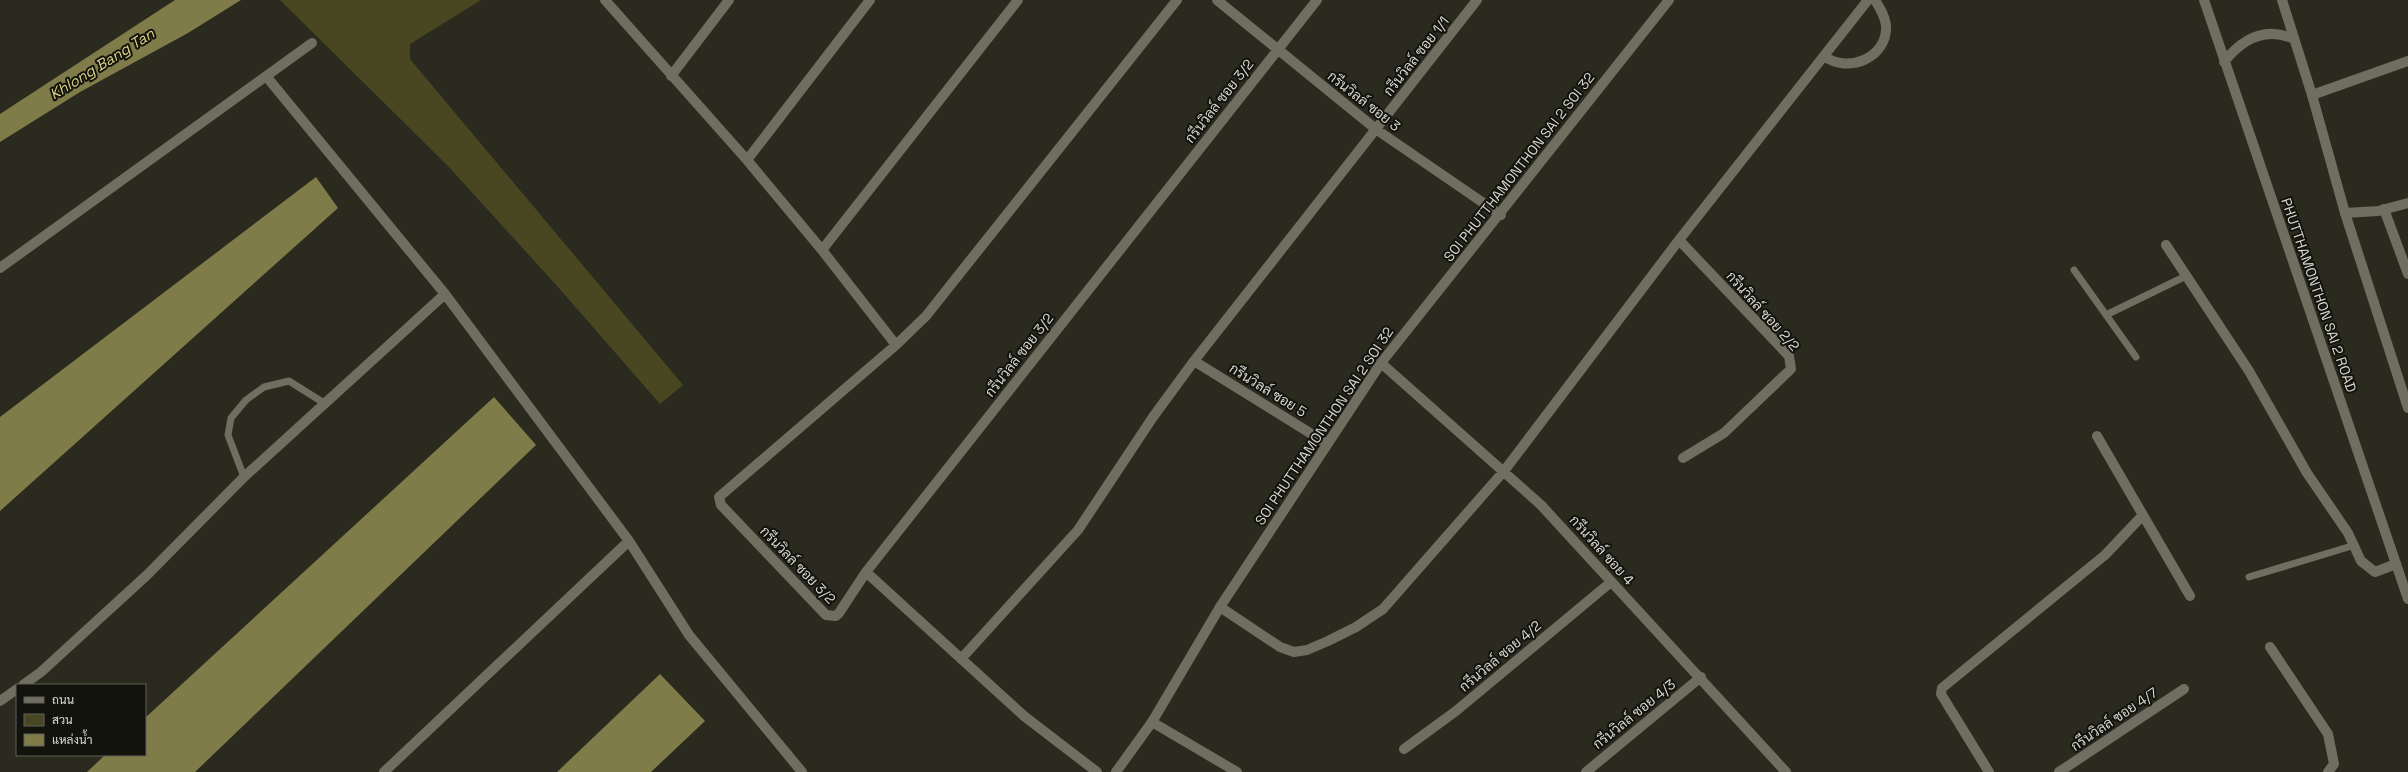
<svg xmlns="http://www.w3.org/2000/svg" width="2408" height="772" font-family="'Space Grotesk',Sarabun,sans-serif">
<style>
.green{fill:#494722}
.water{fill:#807c49}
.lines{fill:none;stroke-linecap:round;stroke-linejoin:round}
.lane{stroke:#6f6e60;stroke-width:7}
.street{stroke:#6f6e60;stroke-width:10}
.secondary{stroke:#6f6e60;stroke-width:10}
.labels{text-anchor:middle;stroke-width:4;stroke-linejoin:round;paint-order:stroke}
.street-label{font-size:14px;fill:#d8d7d0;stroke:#13130d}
.water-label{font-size:15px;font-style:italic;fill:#dad485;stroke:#13130d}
</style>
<rect width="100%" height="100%" fill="#2b2a1e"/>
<path class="green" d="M280,0H481L410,44V59L683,385L660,404L558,287L448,166Z"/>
<path class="water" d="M175,0H241L188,33L80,92L0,142V114Z
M316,177L338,208L0,511V417Z
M494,397L536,445L195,772H87L105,755H145V718Z
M660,674L705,721L651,772H557Z"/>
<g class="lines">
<path class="lane" d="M2074,270L2136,357
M2106,315L2186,276
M244,477L228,435L231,418L246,400L264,387L289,381L324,403
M2249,577L2355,545"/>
<path class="street" d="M605,0L747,160L822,250L896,345
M1177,0L926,316L896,345L719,497L721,505L826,615L836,616L839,613L866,572L1317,0
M1217,0L1377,130L1501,215
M1824,56C1848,74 1888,58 1886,25C1885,16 1880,8 1875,0
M266,76L445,294L629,541L689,635L802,772
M671,76L729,0
M2312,95L2408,61
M747,160L870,0
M2384,209L2408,274
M2345,213L2378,211L2408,203
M1679,240L1789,356L1791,369L1724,433L1683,458
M2166,245L2249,371L2307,473L2348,533L2361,561L2375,572L2396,564
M822,250L1018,0
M0,268L312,43
M1194,361L1326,443
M1381,363L1541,505L1786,772
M2097,436L2190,596
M866,572L1024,716L1097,772
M1220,607L1280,647L1294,652L1307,650L1328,641L1356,627L1383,609L1504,471L1679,240L1868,0
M2270,647L2328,734L2334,764L2328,772
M961,659L1078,530L1153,417L1194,361L1477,0
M23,685L41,672L147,575L244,477L445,294
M0,701L17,689
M1152,722L1237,772
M1404,749L1456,711L1611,582
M384,772L629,541
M1586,772L1701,677
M1989,772L1941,694L1942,688L2105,555L2143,515
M2059,772L2184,689"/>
<path class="secondary" d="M2204,0L2408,599
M2282,0L2312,95L2345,213L2408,408
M2224,62C2242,39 2265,26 2294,39
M1116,772L1152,722L1220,607L1381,363L1669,0"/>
</g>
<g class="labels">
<g class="street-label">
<text transform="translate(1416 56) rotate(-52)" y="5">กรีนวิลล์ ซอย 1/1</text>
<text transform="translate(1219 101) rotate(-52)" y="5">กรีนวิลล์ ซอย 3/2</text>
<text transform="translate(1364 101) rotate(38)" y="5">กรีนวิลล์ ซอย 3</text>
<text transform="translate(1519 167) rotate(-52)" y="5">SOI PHUTTHAMONTHON SAI 2 SOI 32</text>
<text transform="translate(2319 295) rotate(71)" y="5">PHUTTHAMONTHON SAI 2 ROAD</text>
<text transform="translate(1763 311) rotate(48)" y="5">กรีนวิลล์ ซอย 2/2</text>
<text transform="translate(1019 355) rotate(-52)" y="5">กรีนวิลล์ ซอย 3/2</text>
<text transform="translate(1268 390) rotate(32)" y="5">กรีนวิลล์ ซอย 5</text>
<text transform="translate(1324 426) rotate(-56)" y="5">SOI PHUTTHAMONTHON SAI 2 SOI 32</text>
<text transform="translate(1602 550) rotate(48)" y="5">กรีนวิลล์ ซอย 4</text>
<text transform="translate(798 565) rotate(46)" y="5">กรีนวิลล์ ซอย 3/2</text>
<text transform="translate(1500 656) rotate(-40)" y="5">กรีนวิลล์ ซอย 4/2</text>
<text transform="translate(1634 714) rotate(-39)" y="5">กรีนวิลล์ ซอย 4/3</text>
<text transform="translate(2114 719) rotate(-34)" y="5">กรีนวิลล์ ซอย 4/7</text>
</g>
<g class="water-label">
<text transform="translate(102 64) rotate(-32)" y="5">Khlong Bang Tan</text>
</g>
</g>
<rect x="16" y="684" width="130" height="72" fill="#13130d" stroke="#62615b"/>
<rect x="24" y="697" width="20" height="6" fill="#6f6e60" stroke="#62615b"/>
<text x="52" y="704" font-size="12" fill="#d8d7d0">ถนน</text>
<rect x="24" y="714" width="20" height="12" fill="#494722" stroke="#62615b"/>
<text x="52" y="724" font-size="12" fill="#d8d7d0">สวน</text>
<rect x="24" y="734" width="20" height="12" fill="#807c49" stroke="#62615b"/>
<text x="52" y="744" font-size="12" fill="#d8d7d0">แหล่งน้ำ</text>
</svg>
